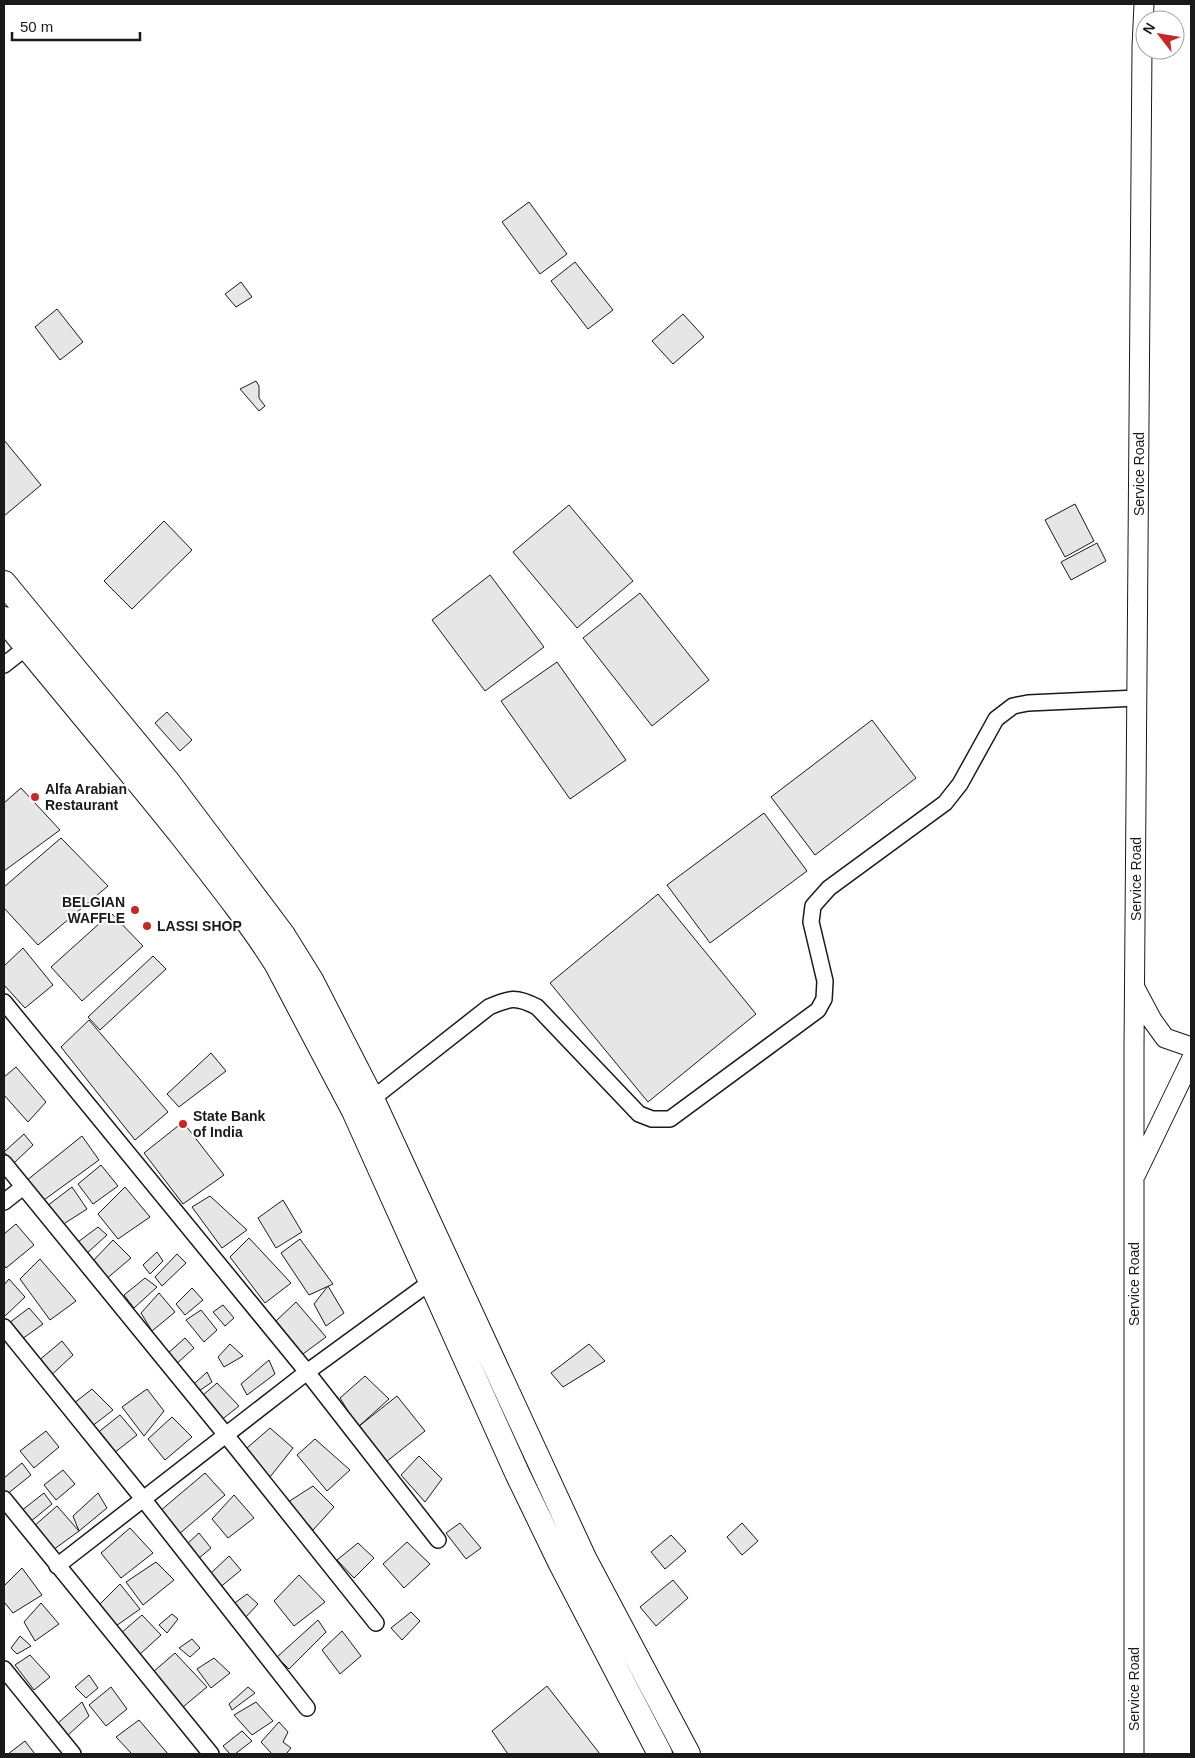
<svg xmlns="http://www.w3.org/2000/svg" width="1195" height="1758" font-family="Arial,sans-serif">
<style>
.building{fill:#e6e6e6;stroke:#1a1a1a}
.lines{fill:none;stroke-linecap:round;stroke-linejoin:round}
.minor-casing{stroke:#1a1a1a;stroke-width:18}
.tertiary-casing{stroke:#1a1a1a;stroke-width:21}
.primary-casing{stroke:#1a1a1a;stroke-width:26}
.minor{stroke:#fff;stroke-width:15}
.tertiary{stroke:#fff;stroke-width:19}
.primary{stroke:#fff;stroke-width:24}
.poi-dot{fill:#c62828;stroke:#fff;stroke-width:2}
.labels{text-anchor:middle;stroke-width:4;stroke-linejoin:round;paint-order:stroke}
.street-label{font-size:14px;fill:#1a1a1a;stroke:#fff}
.poi-label{font-size:14px;font-weight:bold;fill:#1a1a1a;stroke:#fff;text-anchor:start}
</style>
<rect width="100%" height="100%" fill="#fff"/>
<path class="building" d="M529,202L567,254L540,274L502,222Z
M575,262L613,310L588,329L551,281Z
M241,282L252,297L236,307L225,294Z
M57,309L83,342L60,360L35,327Z
M683,314L704,337L673,364L652,341Z
M256,381L259,386V398L265,406L259,411L240,389Z
M4,440L41,485L4,516Z
M1075,504L1094,541L1065,557L1045,520Z
M569,505L633,581L577,628L513,552Z
M164,521L192,550L132,609L104,581Z
M1097,543L1106,561L1071,580L1061,562Z
M490,575L544,647L485,691L432,620Z
M640,593L709,680L652,726L583,638Z
M557,662L626,760L570,799L501,701Z
M167,712L192,740L180,751L155,723Z
M872,720L916,778L815,855L771,797Z
M21,788L60,830L4,871V803Z
M764,813L807,871L710,943L667,885Z
M61,838L108,886L38,945L4,908V887Z
M658,894L756,1014L648,1102L550,983Z
M111,913L143,946L82,1001L51,967Z
M23,948L53,985L25,1008L4,985V966Z
M153,956L166,969L100,1030L88,1017Z
M89,1020L168,1112L135,1140L61,1047Z
M211,1053L226,1071L179,1107L167,1094Z
M16,1067L46,1102L28,1122L4,1095V1077Z
M183,1122L224,1175L183,1204L144,1153Z
M24,1134L33,1145L14,1163L4,1152Z
M82,1136L99,1160L44,1200L26,1181Z
M101,1165L118,1186L93,1204L78,1184Z
M72,1187L87,1209L62,1225L47,1206Z
M125,1187L150,1217L118,1239L98,1214Z
M210,1196L247,1230L222,1248L192,1207Z
M283,1200L302,1232L276,1248L258,1218Z
M16,1224L34,1245L6,1268L4,1265V1234Z
M98,1227L107,1235L86,1254L78,1242Z
M249,1238L291,1283L265,1303L230,1257Z
M300,1239L333,1284L309,1295L281,1253Z
M113,1240L131,1258L105,1280L92,1262Z
M157,1252L163,1261L150,1274L143,1265Z
M177,1254L186,1263L162,1286L155,1277Z
M40,1259L76,1301L50,1320L20,1279Z
M145,1278L157,1287L134,1308L124,1295Z
M9,1279L25,1297L4,1317V1285Z
M328,1286L344,1313L326,1326L314,1304Z
M192,1288L203,1300L185,1315L176,1304Z
M159,1293L175,1312L152,1331L141,1313Z
M296,1302L326,1337L303,1354L276,1321Z
M223,1305L234,1318L225,1326L213,1312Z
M29,1308L43,1324L22,1339L9,1323Z
M201,1310L217,1330L204,1342L186,1320Z
M185,1338L194,1348L175,1365L167,1354Z
M62,1341L73,1355L46,1380L37,1362Z
M230,1344L243,1356L224,1367L218,1357Z
M589,1344L605,1361L563,1387L551,1373Z
M269,1360L275,1374L247,1395L241,1384Z
M207,1372L212,1382L199,1391L194,1384Z
M365,1376L389,1399L358,1427L340,1398Z
M217,1383L239,1406L220,1421L202,1396Z
M92,1389L113,1410L91,1427L73,1404Z
M147,1389L164,1411L144,1436L122,1407Z
M397,1396L425,1431L386,1462L358,1427Z
M120,1415L137,1435L114,1453L96,1434Z
M172,1417L192,1437L165,1460L148,1439Z
M270,1428L293,1448L270,1477L247,1448Z
M46,1431L59,1447L34,1468L20,1451Z
M315,1439L350,1470L327,1491L297,1455Z
M419,1456L442,1479L425,1502L401,1475Z
M22,1463L31,1475L6,1495L4,1492V1478Z
M63,1470L75,1484L56,1500L44,1485Z
M205,1473L225,1495L179,1534L160,1511Z
M313,1486L334,1507L313,1530L288,1502Z
M44,1493L52,1504L30,1522L21,1511Z
M98,1493L107,1508L79,1531L73,1516Z
M234,1495L254,1518L228,1538L212,1519Z
M57,1506L79,1531L53,1550L33,1527Z
M460,1523L481,1548L466,1559L446,1533Z
M742,1523L758,1541L742,1555L727,1537Z
M130,1528L153,1553L121,1578L101,1553Z
M199,1533L211,1548L198,1559L187,1544Z
M671,1535L686,1551L665,1569L651,1552Z
M407,1542L430,1564L404,1588L383,1564Z
M358,1543L374,1558L354,1578L337,1560Z
M229,1556L241,1570L218,1589L209,1575Z
M156,1562L174,1580L143,1605L126,1582Z
M22,1568L42,1595L13,1613L4,1602V1586Z
M299,1575L325,1602L294,1626L274,1601Z
M673,1580L688,1598L656,1626L640,1607Z
M120,1584L140,1609L116,1626L99,1605Z
M247,1594L258,1604L245,1618L232,1605Z
M41,1603L59,1624L35,1641L24,1622Z
M411,1612L420,1621L402,1640L391,1628Z
M172,1614L178,1619L167,1633L159,1625Z
M142,1615L161,1635L139,1655L121,1633Z
M318,1620L326,1632L289,1669L277,1657Z
M342,1631L361,1656L340,1674L322,1650Z
M20,1636L31,1646L17,1654L11,1648Z
M192,1639L200,1648L190,1657L179,1648Z
M175,1653L207,1687L183,1707L153,1672Z
M30,1655L50,1677L34,1690L15,1665Z
M214,1658L230,1673L211,1688L197,1669Z
M89,1675L98,1688L86,1698L75,1687Z
M547,1686L600,1754H508L492,1731Z
M111,1687L127,1709L106,1726L89,1705Z
M248,1687L255,1693L232,1710L229,1704Z
M82,1702L89,1716L68,1735L58,1723Z
M256,1702L273,1721L252,1735L234,1715Z
M139,1720L168,1754H132L116,1737Z
M279,1722L288,1732L283,1742L291,1748L286,1754H272L261,1742Z
M242,1731L252,1741L235,1754H230L223,1746Z
M25,1741L35,1754H8Z"/>
<g class="lines">
<g class="minor-casing">
<path id="minor" d="M4,665L32,643
M4,1002L307,1372L438,1540
M372,1099L489,1007C510,998 516,996 537,1007L639,1114L652,1119H670L818,1010L824,999L825,981L811,922L813,906L829,888L945,803L960,784L996,719L1013,706L1028,703L1137,698
M4,1163L226,1435L376,1623
M4,1202L23,1187
M4,1327L144,1500L307,1708
M4,1499L211,1754
M57,1566L307,1372L436,1278
M4,1669L73,1754"/>
</g>
<g class="tertiary-casing">
<path id="tertiary" d="M1135,988L1152,1020L1165,1038L1191,1047
M1136,1174L1191,1060
M1134,1754V1049L1142,47L1144,4"/>
</g>
<g class="primary-casing">
<path id="primary" d="M4,583L168,782L283,935L311,980L372,1099L584,1558L688,1754
M4,619C63,692 124,763 183,837C215,878 248,919 276,963L354,1111L517,1473L561,1564L660,1754"/>
</g>
<use href="#minor" class="minor"/>
<use href="#tertiary" class="tertiary"/>
<use href="#primary" class="primary"/>
</g>
<g class="poi-dot">
<circle cx="35" cy="797" r="5"/>
<circle cx="135" cy="910" r="5"/>
<circle cx="147" cy="926" r="5"/>
<circle cx="183" cy="1124" r="5"/>
</g>
<g class="labels">
<g class="street-label">
<text transform="translate(1139 474) rotate(-90)" y="5">Service Road</text>
<text transform="translate(1136 879) rotate(-90)" y="5">Service Road</text>
<text transform="translate(1134 1284) rotate(-90)" y="5">Service Road</text>
<text transform="translate(1134 1689) rotate(-90)" y="5">Service Road</text>
</g>
<g class="poi-label">
<text x="45" y="794">Alfa Arabian<tspan x="45" dy="16">Restaurant</tspan></text>
<text x="125" y="907" text-anchor="end">BELGIAN<tspan x="125" dy="16">WAFFLE</tspan></text>
<text x="157" y="931">LASSI SHOP</text>
<text x="193" y="1121">State Bank<tspan x="193" dy="16">of India</tspan></text>
</g>
</g>
<rect width="1195" height="1758" fill="none" stroke="#1a1a1a" stroke-width="10"/>
<g transform="translate(1160 35) rotate(301)"><circle r="24" fill="#ffffff" stroke="#a3a3a3"/>
<path d="M0-4L9 19L0 12L-9 19Z" fill="#c62828"/>
<text y="-8" font-size="14" font-weight="bold" text-anchor="middle" fill="#1a1a1a">N</text>
</g>
<path d="M12 32v8h128v-8" fill="none" stroke="#1a1a1a" stroke-width="2.5"/>
<text x="20" y="32" font-size="15" fill="#1a1a1a" stroke="#ffffff" stroke-width="4" paint-order="stroke">50 m</text>
</svg>
